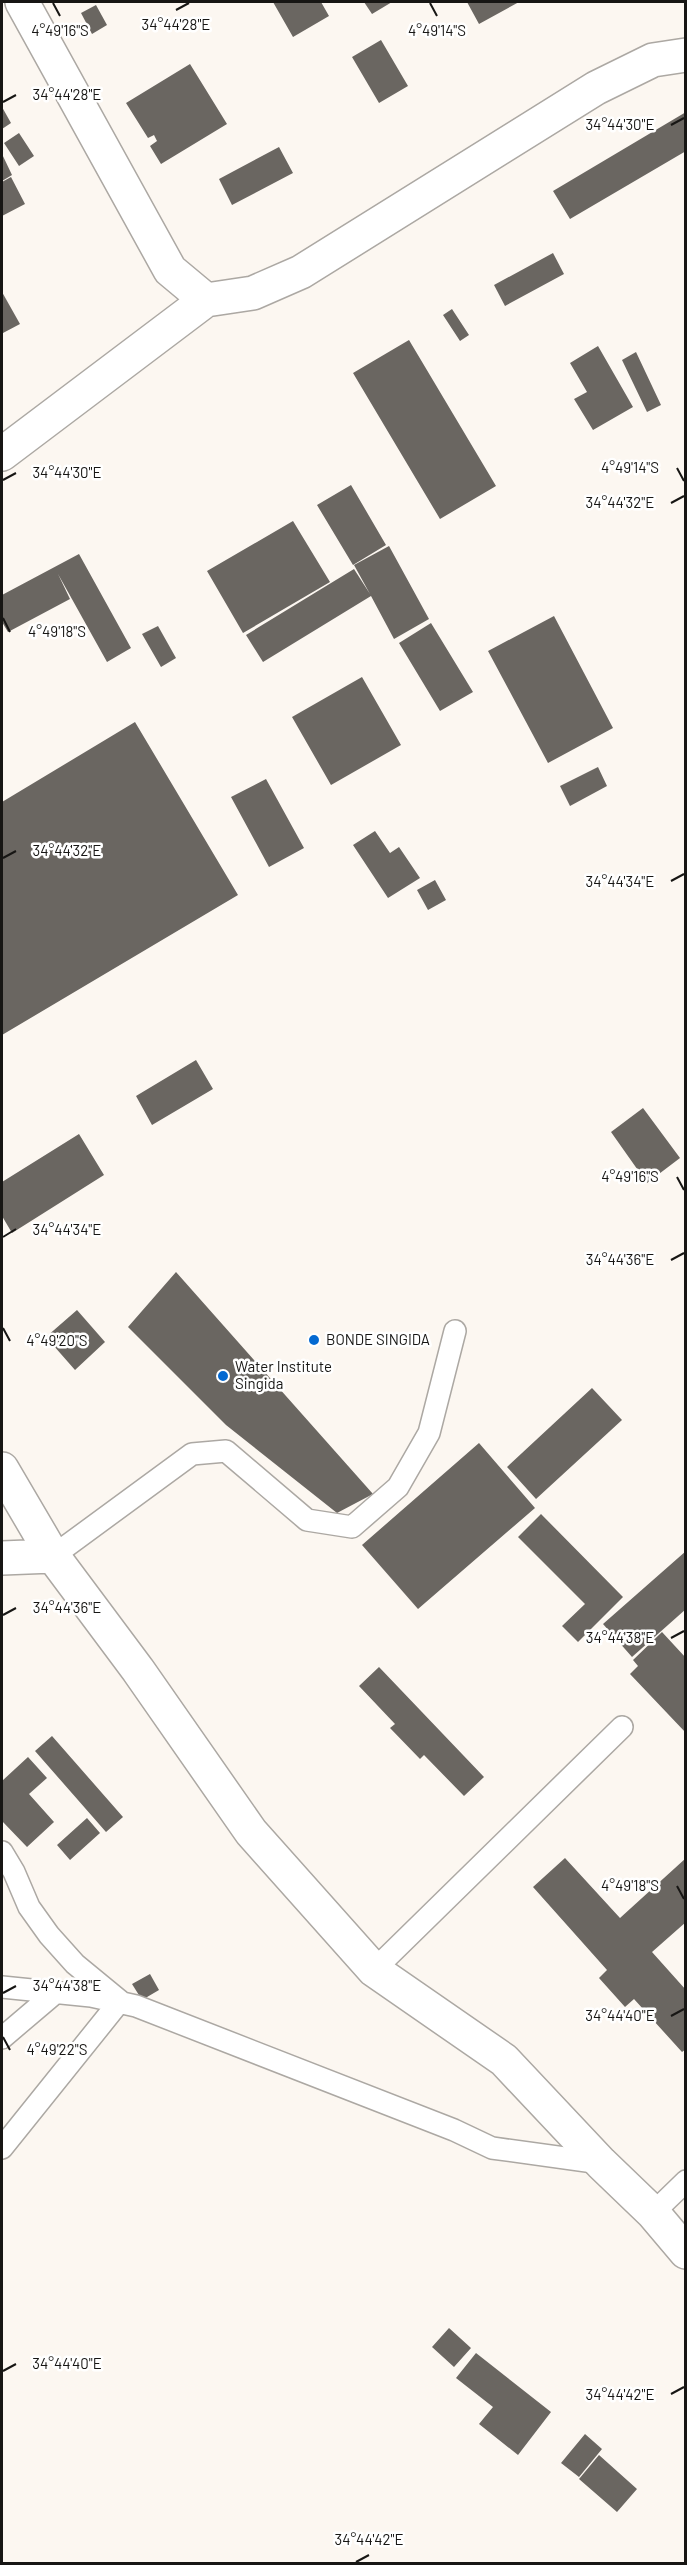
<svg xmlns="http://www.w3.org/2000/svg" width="687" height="2565" font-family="Barlow,sans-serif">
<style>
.building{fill:#6a6661}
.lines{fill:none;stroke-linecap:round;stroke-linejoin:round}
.lane-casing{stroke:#aca8a3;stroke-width:24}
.street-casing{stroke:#aca8a3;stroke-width:36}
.lane{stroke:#fff;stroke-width:21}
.street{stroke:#fff;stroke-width:33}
.ticks{fill:none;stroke:#171614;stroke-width:2}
.poi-dot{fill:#0469d1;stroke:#fff;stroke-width:2}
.labels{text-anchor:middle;stroke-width:5;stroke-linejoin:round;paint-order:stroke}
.poi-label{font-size:15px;fill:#171614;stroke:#fff;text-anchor:start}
.ticks-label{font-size:15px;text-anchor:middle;fill:#171614;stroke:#fff;stroke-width:5;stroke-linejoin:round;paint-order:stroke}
</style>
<rect width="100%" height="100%" fill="#fcf7f1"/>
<path class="building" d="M273,2H321L329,16L293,37Z
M364,2H392L372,14Z
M467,2H519L479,24Z
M96,5L107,25L92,34L81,13Z
M381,40L408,86L379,103L352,57Z
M190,64L227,124L161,164L150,146L157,141L154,135L148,138L126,103Z
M2,107L11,123L2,129Z
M686,112V151L570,219L553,191Z
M19,133L34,156L19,166L4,143Z
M279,147L293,173L232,205L219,179Z
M2,154L12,175L2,181Z
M11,177L25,204L2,216V182Z
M553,253L564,274L505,306L494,285Z
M2,292L20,324L3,333L2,331Z
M452,309L469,335L460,341L443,315Z
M409,340L496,486L440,519L353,373Z
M598,346L633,407L593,430L574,399L587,392L570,363Z
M636,352L661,405L647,412L622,360Z
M351,485L386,545L353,565L317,505Z
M293,521L330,582L243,633L207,571Z
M389,546L429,619L394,639L371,596L263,662L246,635L354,569L370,594L354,565Z
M79,554L131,648L107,662L58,574L70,599L8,632L2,622V595Z
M554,616L613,728L548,763L488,651Z
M431,623L473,692L440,711L399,643Z
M158,626L176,658L161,667L142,634Z
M362,677L401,745L331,785L292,717Z
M135,722L238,895L2,1035V802Z
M598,767L607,786L570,806L560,786Z
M266,779L304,848L269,867L231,797Z
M375,831L390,853L399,847L420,878L388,898L353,845Z
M435,880L446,900L428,910L417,890Z
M196,1060L213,1089L152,1125L136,1096Z
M643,1108L680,1158L647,1183L611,1132Z
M79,1134L104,1175L12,1233L2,1216V1182Z
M176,1272L373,1494L337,1513L226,1425L128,1327Z
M77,1310L105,1342L75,1370L46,1337Z
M592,1388L622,1420L536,1499L507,1467Z
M479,1443L535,1508L418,1609L362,1545Z
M541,1514L623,1597L578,1642L562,1626L585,1604L518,1537Z
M686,1551V1609L632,1657L603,1624Z
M662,1632L686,1658V1733L630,1674L638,1666L633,1660Z
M379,1667L484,1777L464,1796L424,1755L420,1759L390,1728L395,1724L359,1686Z
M52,1736L123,1817L106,1832L35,1751Z
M28,1757L47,1778L29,1794L54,1822L27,1847L2,1821V1781Z
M87,1818L100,1833L70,1860L57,1845Z
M565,1858L620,1918L686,1858V1922L652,1952L686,1990V2049L682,2052L634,1999L625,2007L599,1978L607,1970L533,1887Z
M150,1974L159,1990L142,2000L132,1984Z
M449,2328L471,2348L454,2367L432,2347Z
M476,2353L551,2412L518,2455L479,2424L493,2407L456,2378Z
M585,2434L602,2449L579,2477L561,2463Z
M599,2455L637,2489L617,2512L579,2479Z"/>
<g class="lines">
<g class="lane-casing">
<path id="lane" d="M53,1556L192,1454L226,1451L307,1520L352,1527L398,1487L429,1433L455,1331
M2,1852L14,1872L29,1907L49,1935L75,1964L120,2001L2,2148
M374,1970L622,1727
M2,1987L91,1996L136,2006L454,2130L492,2148L601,2163
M2,2038L55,1993
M653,2213L686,2181"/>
</g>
<g class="street-casing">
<path id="street" d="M22,2L170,270L206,300L253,293L301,272L596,88L653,60L686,55
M2,454L206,300
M2,1469L53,1556L138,1670L251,1832L374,1970L504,2060L601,2163L653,2213L686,2252
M2,1558L53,1556"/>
</g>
<use href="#lane" class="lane"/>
<use href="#street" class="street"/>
</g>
<path class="ticks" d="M53,3L60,16M430,3L437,16M176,10L189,3M3,102L16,95M671,125L684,118M677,468L684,481M3,480L16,473M671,503L684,496M3,618L10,632M3,858L16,851M671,881L684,874M677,1177L684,1190M3,1237L16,1229M671,1260L684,1253M3,1328L10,1341M3,1615L16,1608M671,1638L684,1631M677,1886L684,1899M3,1993L16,1986M671,2016L684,2009M3,2037L10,2050M3,2371L16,2364M671,2394L684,2387M356,2562L369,2555"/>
<g class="poi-dot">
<circle cx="314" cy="1340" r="6"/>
<circle cx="223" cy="1376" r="6"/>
</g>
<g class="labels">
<g class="poi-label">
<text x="326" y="1345">BONDE SINGIDA</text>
<text x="235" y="1372">Water Institute<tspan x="235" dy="17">Singida</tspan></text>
</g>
</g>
<g class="ticks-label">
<text x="176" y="30">34°44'28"E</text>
<text x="60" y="36">4°49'16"S</text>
<text x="437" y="36">4°49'14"S</text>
<text x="67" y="100">34°44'28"E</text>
<text x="620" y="130">34°44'30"E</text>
<text x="630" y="473">4°49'14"S</text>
<text x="67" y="478">34°44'30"E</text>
<text x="620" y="508">34°44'32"E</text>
<text x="57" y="637">4°49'18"S</text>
<text x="67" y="856">34°44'32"E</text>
<text x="620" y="887">34°44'34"E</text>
<text x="630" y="1182">4°49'16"S</text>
<text x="67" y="1235">34°44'34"E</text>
<text x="620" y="1265">34°44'36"E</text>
<text x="57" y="1346">4°49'20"S</text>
<text x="67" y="1613">34°44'36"E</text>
<text x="620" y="1643">34°44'38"E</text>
<text x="630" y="1891">4°49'18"S</text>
<text x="67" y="1991">34°44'38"E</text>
<text x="620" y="2021">34°44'40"E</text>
<text x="57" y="2055">4°49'22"S</text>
<text x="67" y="2369">34°44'40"E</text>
<text x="620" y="2400">34°44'42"E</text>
<text x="369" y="2545">34°44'42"E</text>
</g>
<rect width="687" height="2565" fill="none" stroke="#171614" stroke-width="6"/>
</svg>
